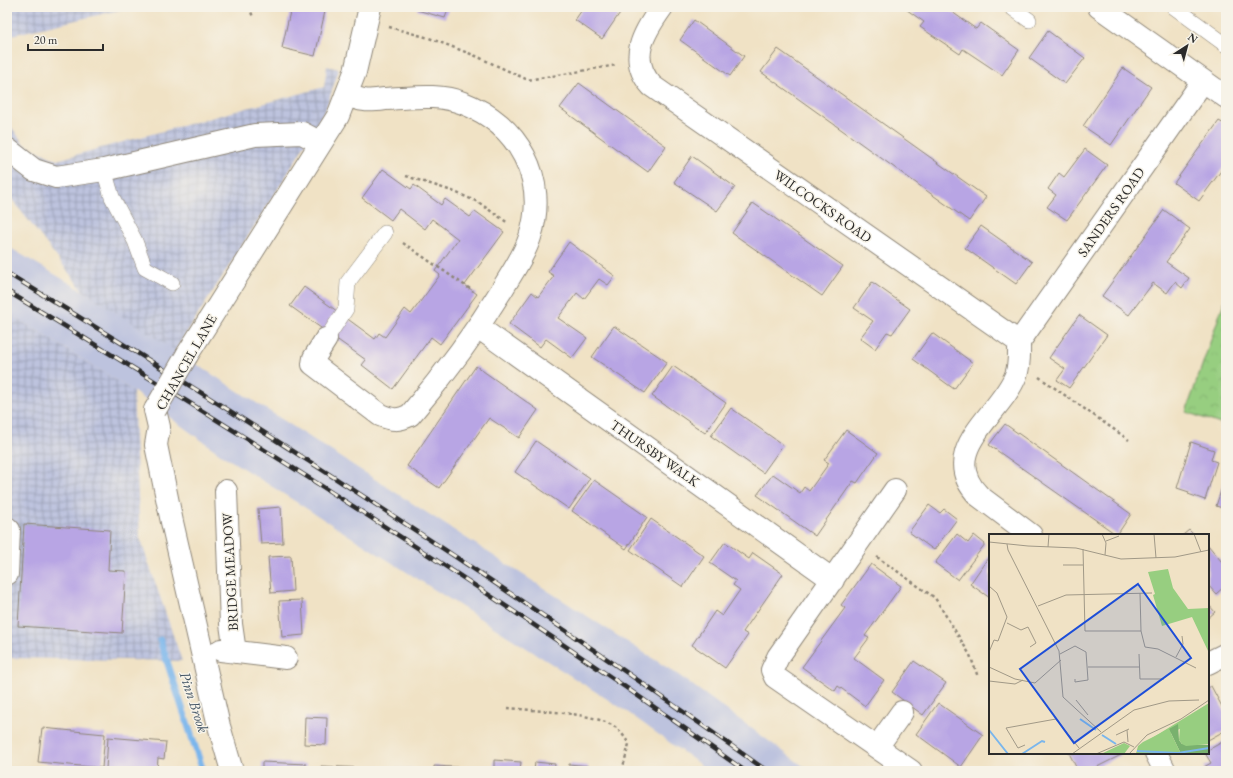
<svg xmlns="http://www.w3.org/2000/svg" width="1233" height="778" font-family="'EB Garamond',serif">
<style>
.industrial{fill:url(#industrial-grid)}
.railway{fill:#bdc3de}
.park{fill:url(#park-crowns);stroke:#617c56}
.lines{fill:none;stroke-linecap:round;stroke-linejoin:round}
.stream{stroke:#7ab6ec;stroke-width:7}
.building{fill:#b8a5e4}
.service-casing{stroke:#8e8678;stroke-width:16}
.minor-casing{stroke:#8e8678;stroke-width:24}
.path{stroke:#8e8678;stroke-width:2.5;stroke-dasharray:3 3;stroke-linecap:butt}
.service{stroke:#fff;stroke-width:15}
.minor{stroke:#fff;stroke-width:22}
.rail-casing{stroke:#2b2b2b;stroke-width:4.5}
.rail{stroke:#f7f3e8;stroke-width:3;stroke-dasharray:9;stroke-linecap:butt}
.minor-bridge-casing{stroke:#8e8678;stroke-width:24;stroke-linecap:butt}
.minor-bridge{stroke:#fff;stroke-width:22}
.labels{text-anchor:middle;stroke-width:3;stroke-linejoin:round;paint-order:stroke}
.street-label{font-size:14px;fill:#2b2b2b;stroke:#f7f3e8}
.water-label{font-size:15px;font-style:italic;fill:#435565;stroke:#f7f3e8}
.inset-river{fill:none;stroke:#7ab6ec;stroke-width:2}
.inset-road{fill:none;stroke:#a19987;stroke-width:1}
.view{fill:#1d4ed8;fill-opacity:0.15;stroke:#1d4ed8;stroke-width:2}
.inset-edge{fill:none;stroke:#2b2b2b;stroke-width:2}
</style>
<defs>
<pattern id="industrial-grid" width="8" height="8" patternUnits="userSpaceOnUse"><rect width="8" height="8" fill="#bdc3de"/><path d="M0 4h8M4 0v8" fill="none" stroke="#9a9fb4"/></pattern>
<pattern id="park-crowns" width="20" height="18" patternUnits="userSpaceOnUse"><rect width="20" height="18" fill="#97ce80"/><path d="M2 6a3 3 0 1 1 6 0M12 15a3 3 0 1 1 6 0" fill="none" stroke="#82b16f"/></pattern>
</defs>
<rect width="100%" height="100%" fill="#f7f3e8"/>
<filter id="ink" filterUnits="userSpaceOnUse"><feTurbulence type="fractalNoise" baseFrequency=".025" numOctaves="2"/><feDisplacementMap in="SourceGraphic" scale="8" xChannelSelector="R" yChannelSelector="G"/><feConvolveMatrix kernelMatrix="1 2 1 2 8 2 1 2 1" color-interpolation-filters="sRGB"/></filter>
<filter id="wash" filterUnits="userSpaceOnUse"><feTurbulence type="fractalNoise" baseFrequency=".012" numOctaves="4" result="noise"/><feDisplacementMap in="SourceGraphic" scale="16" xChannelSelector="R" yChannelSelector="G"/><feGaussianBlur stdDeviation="0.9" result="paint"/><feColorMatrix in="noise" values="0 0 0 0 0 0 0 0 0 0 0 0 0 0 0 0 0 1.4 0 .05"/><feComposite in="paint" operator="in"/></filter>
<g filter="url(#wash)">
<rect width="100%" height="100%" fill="#f0e2c5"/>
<path class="industrial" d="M7,7H133L7,36Z
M327,66L339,69L326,109L288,173L175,351L83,291L7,193V121L24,144L57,160L324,87Z
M7,312L133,391L140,538L182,661L7,658Z"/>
<path class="railway" d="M7,246L83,291L677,674L810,771H709L626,711L222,455L133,391L7,312Z"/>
<path class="park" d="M1226,296V426L1186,412Z"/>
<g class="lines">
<path class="stream" d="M160,640L203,771"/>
</g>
<g id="blocks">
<path class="building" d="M291,7H326L315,56L282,48Z
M418,7H449L445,18L417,10Z
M584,7H624L602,39L575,20Z
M903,7H945L976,29L981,23L1019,50L1002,75L963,49L960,54L920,27L924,22Z
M694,20L744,56L730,76L680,40Z
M1048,31L1085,58L1065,84L1029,58Z
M778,49L986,197L969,221L761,72Z
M1123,68L1151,87L1111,145L1083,126Z
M579,83L666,146L648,172L560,108Z
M1219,121L1226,125V164L1199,201L1174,183Z
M1085,149L1107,165L1067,220L1047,207L1056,195L1048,189L1059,173L1064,177Z
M692,156L735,187L717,211L674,182Z
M383,169L411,189L414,185L441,205L445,199L470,217L475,211L504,232L465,285L477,294L440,344L431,337L393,389L362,365L366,360L290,306L304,287L375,339L379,333L385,337L405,309L411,314L440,275L435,271L458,239L432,219L425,229L399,209L391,220L362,198Z
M753,203L843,266L822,296L732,233Z
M1164,210L1190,229L1166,262L1189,278L1182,288L1175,282L1167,293L1153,283L1129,315L1102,296Z
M981,226L1032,262L1016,284L965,248Z
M569,242L615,276L608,285L599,279L584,299L577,293L558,318L587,338L572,358L546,339L540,347L509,324L532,292L538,297L554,276L548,272Z
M872,282L910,309L892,334L887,332L875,349L860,338L873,321L854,308Z
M1079,315L1107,335L1069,388L1057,380L1065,369L1049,358Z
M614,326L667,362L645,393L592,357Z
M932,333L973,363L954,389L913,359Z
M476,366L538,410L519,438L489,418L439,488L407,466Z
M673,366L726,403L705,433L652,396Z
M731,408L783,445L763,473L711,436Z
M1005,424L1131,514L1117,535L989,445Z
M846,430L878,453L857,483L853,481L815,536L757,495L773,474L800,493L804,487L809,491L829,463L824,460Z
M536,441L590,478L569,509L515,472Z
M1191,442L1214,450L1211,460L1217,462L1205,500L1188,494L1189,492L1177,488Z
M1226,475V509L1216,506Z
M594,480L647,517L626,549L572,511Z
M929,505L940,513L944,509L957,519L934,550L909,532Z
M281,507L283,543L261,544L258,509Z
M651,519L704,556L683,587L630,550Z
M24,524L110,530L108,570L126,571L122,633L18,626Z
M1189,530L1194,535H1183Z
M957,534L968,543L974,535L985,544L958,580L935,563Z
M725,542L749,559L753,553L783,574L743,632L748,635L725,668L692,645L715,611L722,616L740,590L733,585L736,581L710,563Z
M1208,545L1226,567V585L1216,594L1208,585Z
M990,555V598L970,584Z
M291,556L293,591L271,593L268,557Z
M871,564L901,586L865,636L869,638L854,658L884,680L865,706L838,686L835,691L802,667L845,608L841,605Z
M302,600L304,635L282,637L279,601Z
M1208,604L1215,612L1208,618Z
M914,661L946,683L923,715L892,692Z
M1211,686L1226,714V730L1208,740V688Z
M938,703L983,735L961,767L916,734Z
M305,717L327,718L326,745L304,744Z
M42,728L105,734L102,768L38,762Z
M108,737L166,742L164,759L158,758L157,771L106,769Z
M1226,740V769L1222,771H1206L1204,767L1211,763L1205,753H1208V750Z
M1069,753H1120L1121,755L1089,771H1078Z
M494,760L521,762L520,771H494Z
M262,762L306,764V771H262Z
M535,762L555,764L554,771H534Z
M569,764L588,766V771H569Z
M321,766L364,768L363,771H321Z
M434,766L474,768V771H434Z
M377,767L428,770V771H377Z"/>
</g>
</g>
<g filter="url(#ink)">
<use href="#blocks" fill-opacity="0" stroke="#8e8678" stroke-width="1"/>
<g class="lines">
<g class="service-casing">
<path id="service" d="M1011,7L1029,20
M1174,7L1226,45
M104,170L112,197L135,241L145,268L172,283
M326,339L346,309L348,282L385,233"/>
</g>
<g class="minor-casing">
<path id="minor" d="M662,7C644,32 627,59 652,86L1019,342
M1099,7L1226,97
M7,149L34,170L56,177L104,170L255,135L302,133L321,143
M478,327L833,580
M326,339L314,358L313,364L380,415C392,420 398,421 410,415C444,375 476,332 503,288C513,271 524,256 530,237C549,179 518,124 463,103C438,93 411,98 385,99C378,100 370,101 364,100C358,99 352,97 346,95
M1019,342L1203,81
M1019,342C1019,353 1020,364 1016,375C1001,415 935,451 979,496L1031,535
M187,355L338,116L355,72L370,7
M155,410L159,427L156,445L172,522L219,726L232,771
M895,490L778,657L772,670L775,677L911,771
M226,491L231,624L235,652
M7,528L9,530L7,574
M221,650L286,658
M1208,663L1226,654
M877,747L902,712
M1156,753L1165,771"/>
</g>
<path class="path" d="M249,7L253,17
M389,27L429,38L476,56L528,80L617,65
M406,176L452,191L478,202L508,223
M403,243L473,291
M1039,377L1129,440
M877,557L935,598L970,655L978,677
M508,708C536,711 594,712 615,727C621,731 625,738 629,744L622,771"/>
<use href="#service" class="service"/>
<use href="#minor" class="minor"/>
<g class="rail-casing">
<path id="rail" d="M7,273C266,430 521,595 767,771
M7,291C258,443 506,600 745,771"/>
</g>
<use href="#rail" class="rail"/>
<g class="minor-bridge-casing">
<path id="minor-bridge" d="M155,410L187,355"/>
</g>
<use href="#minor-bridge" class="minor-bridge"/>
</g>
</g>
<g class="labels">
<g class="street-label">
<text transform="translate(823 206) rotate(35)" y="5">WILCOCKS ROAD</text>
<text transform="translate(1111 212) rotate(-55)" y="5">SANDERS ROAD</text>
<text transform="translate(186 362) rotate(-60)" y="5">CHANCEL LANE</text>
<text transform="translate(655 453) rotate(35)" y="5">THURSBY WALK</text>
<text transform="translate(230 572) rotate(-93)" y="5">BRIDGE MEADOW</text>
</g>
<g class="water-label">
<text transform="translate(194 702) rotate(72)" y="5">Pinn Brook</text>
</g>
</g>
<g transform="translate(989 534)">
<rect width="220" height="220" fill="#f0e2c5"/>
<path d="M220,169V181L165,207L164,219H167L147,220L150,212Z" fill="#97ce80"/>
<path d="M189,190L190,206L193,210L220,211V220H192L180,195Z" fill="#79b16e"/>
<path d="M179,35L184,54L199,75L220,74V119L203,83L173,92L164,61L166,60L159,38ZM220,172V210L197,212L193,210L190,206L191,193ZM180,195L192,220H147L149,212L154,208ZM135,209L141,212L135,220H112Z" fill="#97ce80"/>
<path class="inset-river" d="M91,185L107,196M0,196L19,220M113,201L127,210M148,217L189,219L220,214M33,220L53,207L56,208"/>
<path class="inset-road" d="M113,0L117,9L116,21M165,0L167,24M205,0L212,18M117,7L130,2M0,8L39,12L87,14L132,25L186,23L220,16M18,10L19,16L70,117L74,163L112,198M59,13L60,0M94,15L96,97H152M74,31H94M0,52L8,59L18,83L9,107L5,106M151,59L152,97L156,113L169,115L207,134M49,72L77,61L163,59M18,89L32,96L39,93L47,109L41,113M0,118L5,106M71,120L86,112L97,118L99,146L86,148V145M150,120L151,145H175M187,123L194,110L193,102M0,133L26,145L46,149L72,126M99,133H151M0,147L26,150L34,146M87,166L99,181M138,196L139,208M127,201L140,195M36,211L29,214L17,194L67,185L90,214M83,220L145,176L180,167L210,166M107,220L135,208L145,213M140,220L158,201L192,185L220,166"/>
<path class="view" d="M149,50L202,124L85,209L31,135Z"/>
<rect width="220" height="220" class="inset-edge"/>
</g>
<rect width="1233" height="778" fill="none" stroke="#f7f3e8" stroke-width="24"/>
<g transform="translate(1187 46) rotate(36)" stroke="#f7f3e8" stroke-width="3" paint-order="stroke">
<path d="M0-3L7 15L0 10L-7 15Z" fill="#2b2b2b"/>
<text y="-6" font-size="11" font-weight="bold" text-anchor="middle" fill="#2b2b2b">N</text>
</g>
<path d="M28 44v6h75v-6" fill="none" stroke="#2b2b2b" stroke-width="2"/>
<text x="34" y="44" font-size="12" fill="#2b2b2b" stroke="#f7f3e8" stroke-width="3" paint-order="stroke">20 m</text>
</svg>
